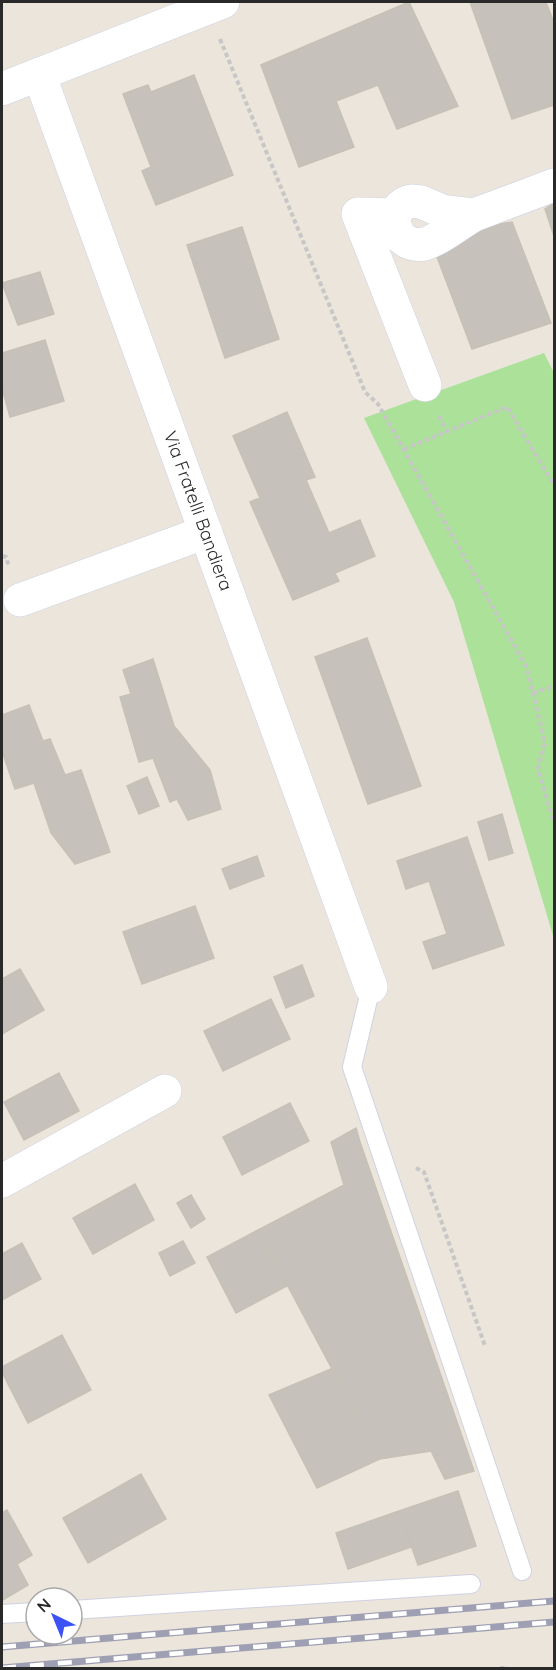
<svg xmlns="http://www.w3.org/2000/svg" width="556" height="1670" font-family="Quicksand,sans-serif">
<style>
.green{fill:#abe198}
.building{fill:#c6c2bb;stroke:#c6c1b5;stroke-width:1.5}
.lines{fill:none;stroke-linecap:round;stroke-linejoin:round}
.service-casing{stroke:#d0d2e2;stroke-width:20}
.minor-casing{stroke:#d0d2e2;stroke-width:34}
.path{stroke:#c7c7c7;stroke-width:4;stroke-dasharray:4.5 3;stroke-linecap:butt}
.service{stroke:#fff;stroke-width:18}
.minor{stroke:#fff;stroke-width:33}
.rail-casing{stroke:#9e9fb3;stroke-width:7}
.rail{stroke:#fff;stroke-width:4.5;stroke-dasharray:14;stroke-linecap:butt}
.labels{text-anchor:middle;stroke-width:5;stroke-linejoin:round;paint-order:stroke}
.street-label{font-size:18px;fill:#292929;stroke:#fff}
</style>
<rect width="100%" height="100%" fill="#ebe5db"/>
<path class="green" d="M544,353L554,373V939L454,602L364,418Z"/>
<path class="building" d="M409,2L458,106L397,129L378,85L336,101L354,147L299,167L261,65Z
M470,2H546L554,23V105L512,119Z
M194,75L233,175L156,205L142,171L151,167L123,94L148,85L151,92Z
M554,203V236L545,209Z
M512,222L551,323L472,349L434,249L472,229Z
M242,227L279,339L225,358L187,245Z
M40,272L54,314L18,325L2,283Z
M45,340L64,401L10,417L2,388V353Z
M287,412L315,477L306,480L329,533L360,520L375,556L335,573L339,581L293,600L250,502L260,498L233,436Z
M367,638L421,786L368,804L315,657Z
M153,659L174,726L210,770L221,809L188,820L177,799L170,802L153,758L139,762L120,697L131,694L123,670Z
M29,705L43,741L50,739L65,775L81,770L110,852L75,864L51,833L34,783L15,789L2,751V715Z
M147,777L159,806L139,814L127,786Z
M502,814L513,853L489,860L478,822Z
M467,837L504,945L433,969L423,942L447,934L429,881L406,889L397,861Z
M257,856L264,876L230,889L222,869Z
M195,906L214,958L142,984L123,932Z
M302,965L314,996L286,1008L274,977Z
M20,969L44,1010L2,1034V979Z
M271,999L290,1039L223,1071L204,1031Z
M59,1073L79,1111L24,1140L4,1102Z
M290,1103L309,1141L242,1175L223,1137Z
M356,1128L360,1142L474,1471L445,1479L431,1451L380,1459L258,1230L344,1185L331,1142Z
M135,1184L154,1220L93,1254L73,1218Z
M191,1195L205,1219L191,1228L177,1203Z
M258,1230L287,1286L236,1313L207,1257Z
M183,1241L195,1263L170,1276L159,1253Z
M22,1243L41,1279L2,1300V1254Z
M62,1335L91,1390L28,1423L2,1372V1367Z
M331,1369L380,1459L317,1488L269,1395Z
M141,1474L166,1519L88,1563L63,1518Z
M458,1491L476,1546L418,1565L399,1511Z
M7,1510L32,1555L17,1564L28,1585L3,1600L2,1597V1513Z
M399,1511L411,1547L348,1569L336,1533Z"/>
<g class="lines">
<g class="service-casing">
<path id="service" d="M371,987L352,1067L522,1571
M72,1610L471,1584
M2,1614L36,1612"/>
</g>
<g class="minor-casing">
<path id="minor" d="M39,74L371,987
M2,89L223,2
M412,201L421,202L442,211L474,215C460,223 439,240 424,244C394,250 382,207 412,201Z
M395,215L358,214L425,385
M474,215L554,185
M20,600L206,532
M2,1181L165,1091"/>
</g>
<path class="path" d="M220,39L365,392L378,404L527,668L545,743L538,768L554,823
M439,416L447,432
M404,449L507,407L554,485
M2,556L6,557L9,567
M533,693L554,686
M416,1168L424,1172L485,1346
M500,1668H508"/>
<use href="#service" class="service"/>
<use href="#minor" class="minor"/>
<g class="rail-casing">
<path id="rail" d="M2,1647L554,1601
M2,1668L554,1622"/>
</g>
<use href="#rail" class="rail"/>
</g>
<g class="labels">
<g class="street-label">
<text transform="translate(198 511) rotate(70)" y="6">Via Fratelli Bandiera</text>
</g>
</g>
<rect width="556" height="1670" fill="none" stroke="#292929" stroke-width="6"/>
<g transform="translate(54 1616) rotate(317)"><circle r="28" fill="#ffffff" stroke="#a9a9a9" stroke-width="1.5"/>
<path d="M0-4.5L10 22L0 15L-10 22Z" fill="#3d52f5"/>
<text y="-9" font-size="16" font-weight="bold" text-anchor="middle" fill="#292929">N</text>
</g>
</svg>
